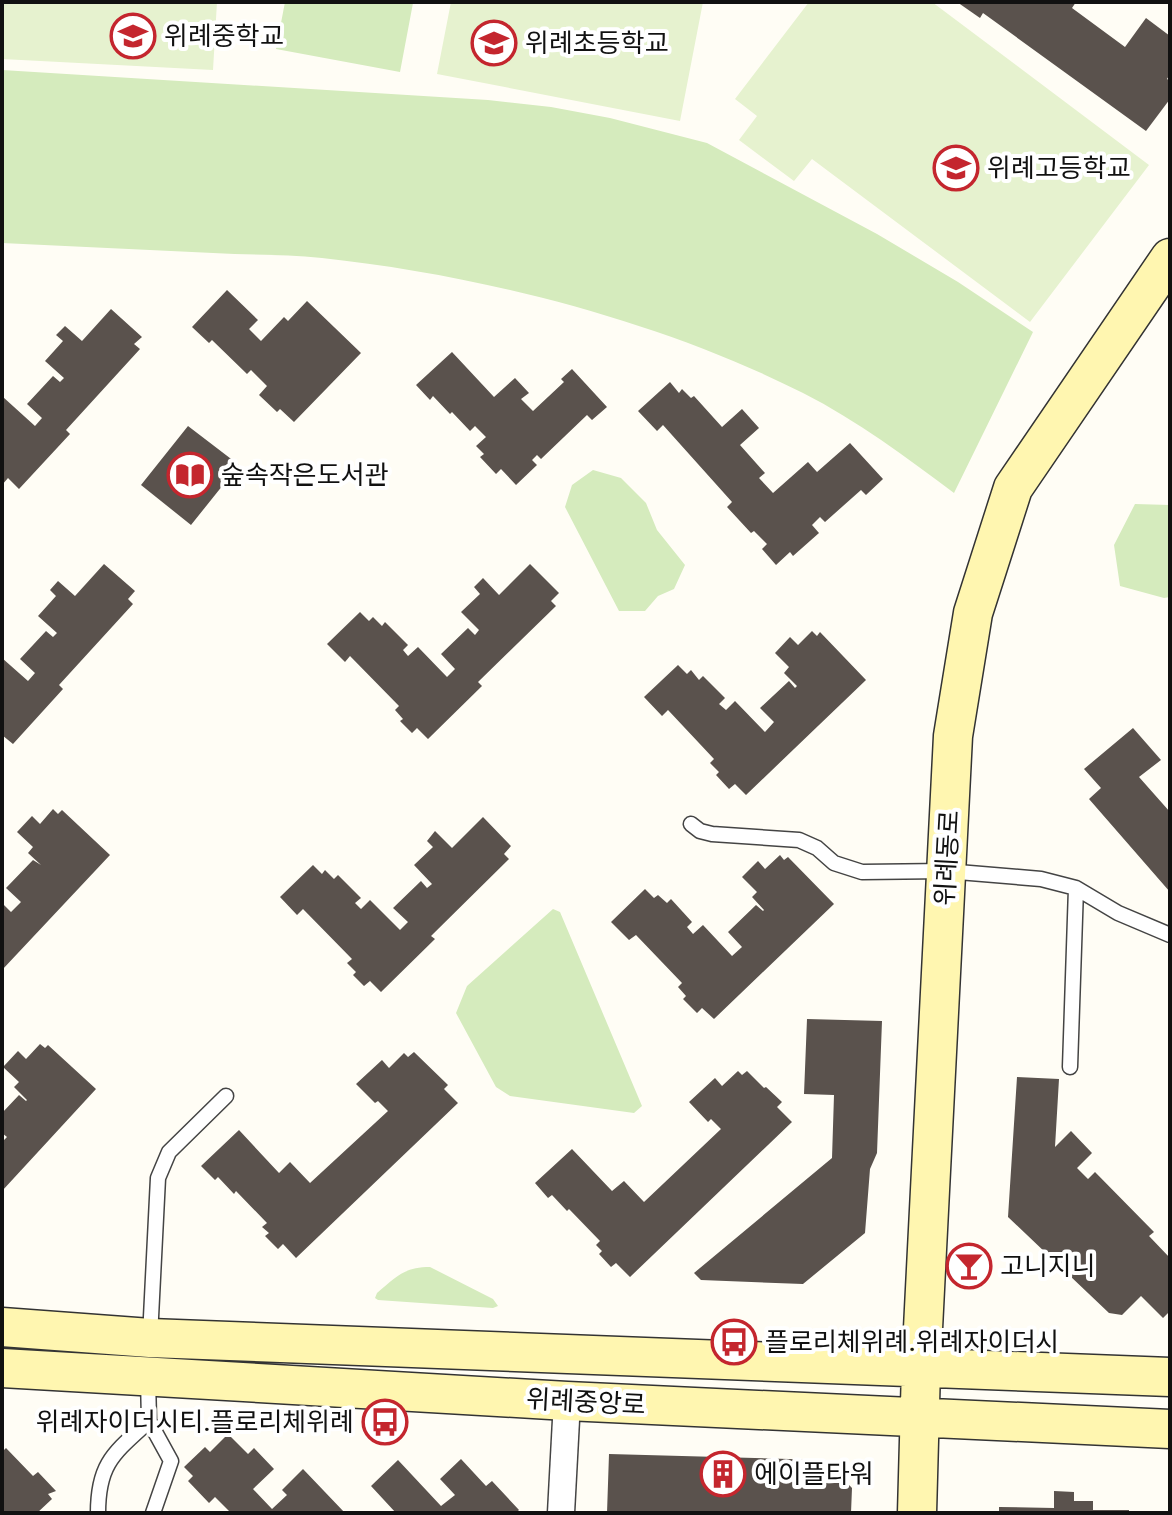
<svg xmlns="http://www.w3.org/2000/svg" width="1172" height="1515" font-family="'PT Serif','Noto Sans KR',serif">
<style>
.green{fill:#d5ebbd}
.pitch{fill:#e6f2cf}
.building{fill:#5a524d}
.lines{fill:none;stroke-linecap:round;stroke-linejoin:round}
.lane-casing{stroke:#444;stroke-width:17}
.street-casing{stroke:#444;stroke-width:29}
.secondary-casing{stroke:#333;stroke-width:41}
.lane{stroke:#fff;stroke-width:14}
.street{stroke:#fff;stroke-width:26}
.secondary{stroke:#fff6b0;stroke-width:38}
.labels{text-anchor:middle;stroke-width:8;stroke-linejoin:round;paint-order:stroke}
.poi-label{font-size:26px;fill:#111;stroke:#fff;text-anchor:start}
.street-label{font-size:26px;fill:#111;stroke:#fff}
</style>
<rect width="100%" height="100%" fill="#fffdf5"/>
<path class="green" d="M285,2L413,3L400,72L276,49Z
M2,70L488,100L551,107L610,118L707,143L877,234L958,282L1033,332L954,493C906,457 858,421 803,393C661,321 481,275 322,258C286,254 250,255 213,253C143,250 72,246 2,243Z
M593,470L621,478L646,503L657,530L685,565L674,589L658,596L645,611H619L565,507L572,485Z
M1135,504L1170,505V597L1164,598L1120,586L1114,545Z
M553,909L560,912L642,1106L634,1113L510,1096L496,1087L456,1013L467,986Z
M430,1267L493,1299L498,1306L493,1308L378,1300L375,1298L377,1293C396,1277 404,1267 430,1267Z"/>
<path class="pitch" d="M2,2H217L213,70L2,59Z
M451,2H703L680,121L437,74Z
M809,2H932L1149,165L1030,322L812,159L794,181L739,140L757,116L735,99Z"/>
<path class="building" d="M957,2H1076L1072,8L1125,47L1146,18L1170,36V74L1167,79L1170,81V99L1146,131L983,13L980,18Z
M227,290L258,320L249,329L261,341L284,317L288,321L307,301L361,353L294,422L280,409L277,412L259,395L267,386L251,370L247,374L212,340L209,343L192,327Z
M111,309L142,337L134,344L140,349L66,430L70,434L19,489L8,478L2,485V399L3,397L35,426L42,418L27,404L53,376L60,382L64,378L45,361L63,341L56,335L65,326L82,341Z
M452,352L494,397L515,378L529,393L521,399L533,411L564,382L561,379L572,369L607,407L592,420L587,415L541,459L537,455L532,460L537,465L516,485L501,469L496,474L480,457L484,454L476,446L486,437L475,426L470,431L452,412L450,414L433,396L430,400L416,385Z
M670,382L679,393L682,389L691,398L694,396L722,427L742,409L759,428L740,445L765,473L759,478L773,493L808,462L817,472L850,443L883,479L866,495L861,490L825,522L820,517L812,525L819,533L793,556L790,552L776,565L762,549L767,544L754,531L751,533L727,507L732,502L663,425L657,431L638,411Z
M188,426L239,465L191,525L141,485Z
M104,564L135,591L128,599L133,604L59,685L63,689L13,744L2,735V658L28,681L35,673L20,659L46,631L53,637L57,633L38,616L56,596L50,590L58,581L75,596Z
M530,564L559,593L551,601L556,606L478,682L482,686L428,739L417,728L412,733L400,721L403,719L395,710L399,706L350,656L345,662L327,644L360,612L369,621L373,617L382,626L385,622L408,645L403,650L408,656L418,647L447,677L455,669L441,654L468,628L475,635L479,630L461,612L480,594L474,587L483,578L499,595Z
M812,631L817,636L820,632L866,680L746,795L735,784L729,789L716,775L719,772L710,763L714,759L668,710L662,716L644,697L678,665L687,674L691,670L699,680L703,676L725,698L719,704L726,710L735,701L765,732L774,722L760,708L789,681L795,688L797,686L784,673L789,667L775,653L790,637L798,645Z
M1133,728L1161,760L1139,777L1170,812V892L1089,799L1101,788L1084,769Z
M53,809L58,814L62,810L110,855L2,970V903L11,912L21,902L6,888L33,860L41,865L28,853L33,847L17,832L32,816L40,824Z
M483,817L511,846L504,854L509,859L431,936L435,939L381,992L370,981L364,986L353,975L356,972L347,963L352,959L303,909L297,915L280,897L313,865L322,874L325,870L334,879L338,875L361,898L355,903L361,909L370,900L400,930L408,922L393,908L421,881L427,888L432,884L414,865L433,847L427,841L435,831L452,848Z
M780,855L784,860L788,857L834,904L714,1019L702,1008L697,1013L683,999L686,996L678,987L682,983L636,935L629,940L611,922L645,889L654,898L658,895L667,903L671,899L692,922L687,927L693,934L703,925L732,956L742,947L728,932L756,905L763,911L764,910L752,897L757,892L742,877L758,861L765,869Z
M807,1019L882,1021L877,1153L870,1169L865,1233L803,1284L701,1280L694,1273L832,1158L834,1095L804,1094Z
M40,1044L45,1048L48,1045L96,1089L2,1191V1142L7,1137L2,1133V1113L19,1095L26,1101L27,1100L14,1087L19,1082L3,1067L18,1051L26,1059Z
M414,1052L448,1085L444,1089L458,1103L296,1258L283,1244L278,1249L265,1236L269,1233L262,1227L267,1223L236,1191L234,1194L218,1177L215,1180L201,1166L239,1130L279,1173L290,1162L310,1183L388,1111L378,1101L375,1103L356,1084L382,1060L389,1068L404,1053L408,1057Z
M738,1071L742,1075L747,1071L764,1088L766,1087L782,1102L777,1107L792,1122L630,1277L616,1263L611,1267L599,1254L602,1251L596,1245L600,1241L569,1209L567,1211L552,1195L548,1198L535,1183L572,1149L612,1191L624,1181L644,1202L721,1129L711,1119L708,1122L689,1102L715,1078L722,1086Z
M1017,1077L1059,1079L1055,1147L1071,1131L1092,1153L1077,1168L1088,1179L1095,1172L1154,1232L1149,1236L1170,1258V1311L1163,1318L1141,1296L1122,1315L1109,1313L1008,1217Z
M228,1434L248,1454L254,1448L274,1469L253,1489L272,1509L287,1495L282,1490L303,1469L345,1513H231L215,1497L209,1503L188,1481L193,1476L184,1467L205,1447L210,1452Z
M6,1448L33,1476L38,1472L56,1491L48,1494L52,1499L37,1513H2V1452Z
M609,1454L825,1460L852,1488L851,1513H607Z
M461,1459L486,1486L492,1481L519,1510L516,1513H396L371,1486L398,1460L441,1506L455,1495L440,1479Z
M1054,1491L1074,1492V1501H1093V1510H1129V1513H999V1507L1054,1508Z"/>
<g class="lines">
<g class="lane-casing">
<path id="lane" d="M691,824L700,831L712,834L799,840L817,848L834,863L862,872L946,871L1041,879L1076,888L1118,913L1170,935
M1070,1067L1076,888
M150,1337L158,1178L169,1152L226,1096
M148,1378L149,1421L171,1461L153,1513
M98,1513C98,1463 114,1453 149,1421"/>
</g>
<g class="street-casing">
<path id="street" d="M561,1513L567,1401"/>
</g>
<g class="secondary-casing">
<path id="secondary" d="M2,1327L150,1338L1170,1377
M2,1368L567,1401L1170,1429
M917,1513L921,1368L953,736L973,613L1013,488L1170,258"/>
</g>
<use href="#lane" class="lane"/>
<use href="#street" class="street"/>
<use href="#secondary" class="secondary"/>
</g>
<defs>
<g id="school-ring" transform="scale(2.3)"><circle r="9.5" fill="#fff" stroke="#c4262e" stroke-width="1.5"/><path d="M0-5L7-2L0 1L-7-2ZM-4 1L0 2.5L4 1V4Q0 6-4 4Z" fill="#c4262e"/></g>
<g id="library-ring" transform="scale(2.3)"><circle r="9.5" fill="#fff" stroke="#c4262e" stroke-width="1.5"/><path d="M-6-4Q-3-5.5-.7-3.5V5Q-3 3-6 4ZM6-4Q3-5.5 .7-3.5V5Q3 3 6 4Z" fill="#c4262e"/></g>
<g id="bar-ring" transform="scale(2.3)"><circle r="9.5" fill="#fff" stroke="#c4262e" stroke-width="1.5"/><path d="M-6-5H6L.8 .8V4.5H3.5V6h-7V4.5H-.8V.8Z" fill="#c4262e"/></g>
<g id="bus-ring" transform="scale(2.3)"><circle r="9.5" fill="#fff" stroke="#c4262e" stroke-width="1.5"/><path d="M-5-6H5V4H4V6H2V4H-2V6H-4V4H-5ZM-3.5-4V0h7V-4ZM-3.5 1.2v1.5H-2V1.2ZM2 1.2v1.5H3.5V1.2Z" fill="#c4262e"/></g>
<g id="building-ring" transform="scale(2.3)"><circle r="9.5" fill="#fff" stroke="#c4262e" stroke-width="1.5"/><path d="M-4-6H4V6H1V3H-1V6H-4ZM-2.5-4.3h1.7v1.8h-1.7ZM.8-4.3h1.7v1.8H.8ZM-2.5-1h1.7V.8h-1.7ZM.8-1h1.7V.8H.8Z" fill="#c4262e"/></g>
</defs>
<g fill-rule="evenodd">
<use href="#school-ring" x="133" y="36"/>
<use href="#school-ring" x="494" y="43"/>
<use href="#school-ring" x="956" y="168"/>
<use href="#library-ring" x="190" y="475"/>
<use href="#bar-ring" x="969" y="1266"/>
<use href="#bus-ring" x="734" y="1342"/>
<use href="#bus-ring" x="385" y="1422"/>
<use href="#building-ring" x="723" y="1474"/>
</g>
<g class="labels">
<g class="poi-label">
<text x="164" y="45">위례중학교</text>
<text x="525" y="52">위례초등학교</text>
<text x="987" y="177">위례고등학교</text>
<text x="221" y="484">숲속작은도서관</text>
<text x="1000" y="1275">고니지니</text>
<text x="765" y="1351">플로리체위례.위례자이더시</text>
<text x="354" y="1431" text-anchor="end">위례자이더시티.플로리체위례</text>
<text x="754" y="1483">에이플타워</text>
</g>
<g class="street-label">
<text transform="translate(947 858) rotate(-87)" y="9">위례동로</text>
<text transform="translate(586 1402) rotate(3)" y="9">위례중앙로</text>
</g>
</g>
<rect width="1172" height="1515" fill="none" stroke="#111111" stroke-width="8"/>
</svg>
